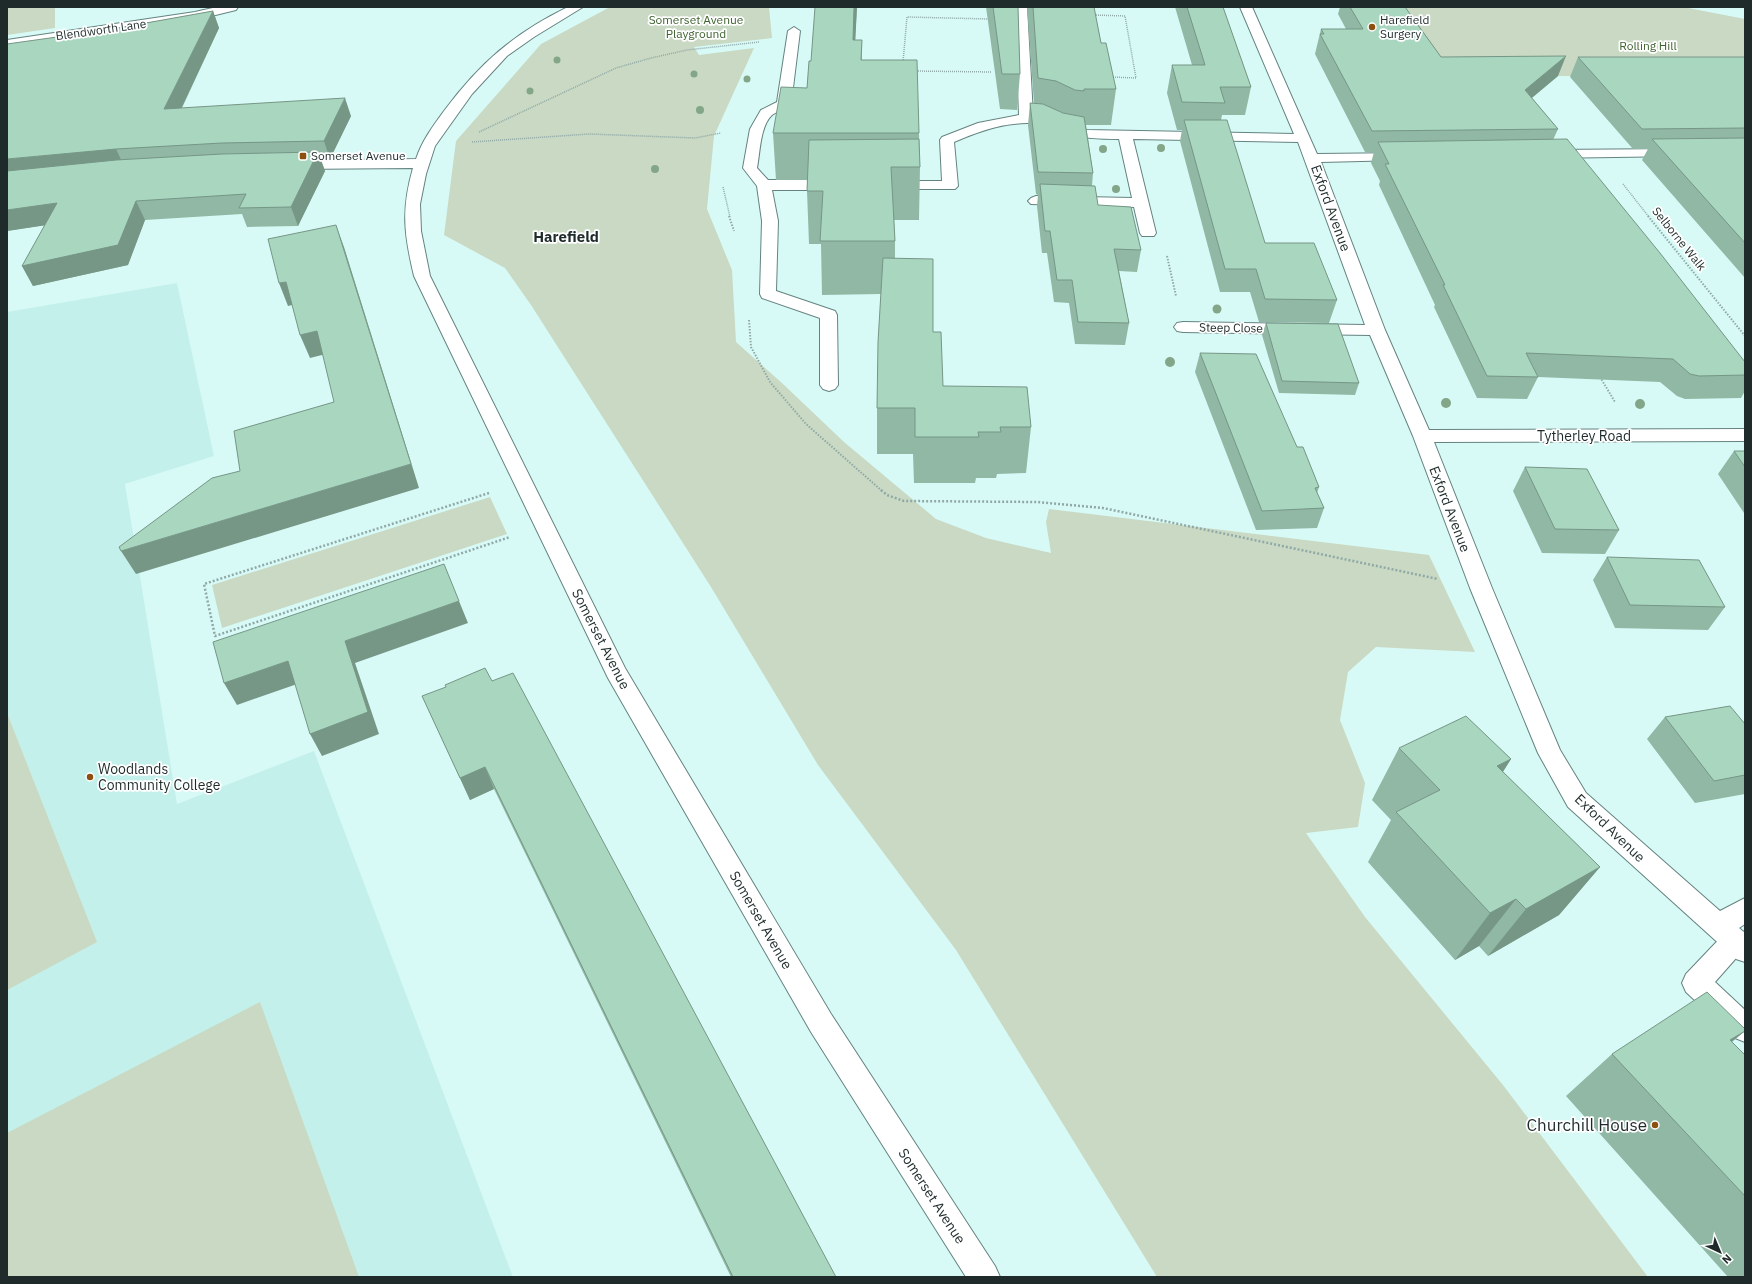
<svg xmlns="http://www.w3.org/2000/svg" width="1752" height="1284" font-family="'IBM Plex Sans',sans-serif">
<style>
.built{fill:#c4f0eb}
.green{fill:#c9d9c3}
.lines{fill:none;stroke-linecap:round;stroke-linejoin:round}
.service-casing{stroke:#648380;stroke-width:2}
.minor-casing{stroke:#648380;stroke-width:2}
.path-far2{stroke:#90a9a7;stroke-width:1.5;stroke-dasharray:1 1;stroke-linecap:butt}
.path-far1{stroke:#90a9a7;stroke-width:2;stroke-dasharray:1.5 1.5;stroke-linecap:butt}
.path{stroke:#90a9a7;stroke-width:2.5;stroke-dasharray:2 2;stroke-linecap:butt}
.service{fill:#fff;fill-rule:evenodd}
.minor{fill:#fff;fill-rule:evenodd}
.tree{fill:#83a689}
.wall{fill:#90b8a4}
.shaded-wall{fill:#769686}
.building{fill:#a8d6bf;stroke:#769686}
.poi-dot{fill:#8c4f10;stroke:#fff;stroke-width:1.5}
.labels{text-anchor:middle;stroke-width:3.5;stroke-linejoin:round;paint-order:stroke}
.far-park-label{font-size:12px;fill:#3e622f;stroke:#fff}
.far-poi-label{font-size:12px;fill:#1e2b2a;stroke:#fff;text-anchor:start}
.far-street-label{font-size:12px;fill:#1e2b2a;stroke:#fff}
.street-label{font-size:14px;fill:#1e2b2a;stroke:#fff}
.poi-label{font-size:14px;fill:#1e2b2a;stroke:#fff;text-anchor:start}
.far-district-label{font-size:15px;font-weight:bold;fill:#1e2b2a;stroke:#fff}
.near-poi-label{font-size:17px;fill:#1e2b2a;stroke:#fff;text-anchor:end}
</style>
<rect width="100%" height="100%" fill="#d8faf7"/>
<path class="built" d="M177,283L214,456L125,484L177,804L314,751L513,1277H7V312Z"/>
<path class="green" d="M7,7H55V28L7,35Z
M610,7H769L772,38L694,47L699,55L754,48L714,136L707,209L732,270L736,342L783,384L844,442L936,519L986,538L1051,553L1046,522L1049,509L1429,555L1475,652L1376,647L1348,672L1340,720L1365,783L1358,827L1306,833L1365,917L1503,1085L1648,1277H1157L956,950L818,765L711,587L531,305L505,268L444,235L456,141L541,44Z
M1382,7H1683L1745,19V76H1475L1422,67Z
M490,497L507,534L222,628L212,585Z
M7,713L97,942L7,990Z
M260,1002L359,1277H7V1133Z"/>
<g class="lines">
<g class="service-casing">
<path id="service" d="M1735,929L1744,932L1745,948L1715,982L1745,1010V1042L1735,1038L1686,992L1682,983L1686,974L1726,932Z"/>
</g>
<g class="minor-casing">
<path id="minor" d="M217,7H238L236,10L195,20L7,48V40L195,12Z
M568,7H583L534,37L507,56L472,94L435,146L426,174L420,204L421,231L430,276L625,668L831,1014L995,1266L1000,1277H966L811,1032L608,678L414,276C404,234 401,210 413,168L294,169L289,168L287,165L289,162L294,161L416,159C422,141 433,126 444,111C480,63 513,34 568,7Z
M1015,7H1027L1033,115L1051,118L1070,127L1087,130L1294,134L1240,7H1252L1317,154L1407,153L1409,156L1407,159L1402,160L1321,162L1385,330L1429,430L1745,429V441L1434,442L1492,588L1560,750L1586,793L1720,911L1745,898V924L1739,928L1745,933V962L1736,959L1568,807L1538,753L1470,588L1413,436L1370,335L1183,332L1177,331L1174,327L1177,323L1183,322L1365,325L1298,142L1133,139L1156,233L1154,236H1142L1140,233L1134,207L1031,204L1028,201L1031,198L1036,196L1132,198L1119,139C1100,139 1082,138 1064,134C1056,132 1049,126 1041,124C1010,120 982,130 954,142L958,186L955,189H885L882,186L885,183L890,181H942L940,140L942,137L978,123L1019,115Z
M794,27L800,31L791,104C786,111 778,110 772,115C760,126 760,153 757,168L768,180H838L843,182L846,185L843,188L838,190H772L778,221L776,291L835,311L837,315L838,385L835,389L829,391L823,389L820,385V318L762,298L760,294L762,221L757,186L743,168L750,129L761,110L777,102L788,31Z
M1676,149L1681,150L1683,153L1681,156L1548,158L1543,157L1541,154L1543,151L1548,150Z"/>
</g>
<path class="path-far2" d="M1094,15L1125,16L1136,78L1111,77
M903,62L907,17L989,19
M914,71L991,72
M479,132L616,68L651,58L687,50L759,42
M472,142L589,134L695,138L721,133
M1623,184L1649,217
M723,187L730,217"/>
<path class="path-far1" d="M729,216L734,231
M1648,216L1745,336
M1167,256L1176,296
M749,320L751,347L770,382L806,424L882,491
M1600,377L1615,402"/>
<path class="path" d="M881,490L887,495L904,501L1037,502L1103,508L1438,579
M489,493L204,584L215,636L510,537"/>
<use href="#service" class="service"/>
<use href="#minor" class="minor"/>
</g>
<g class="tree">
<circle cx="664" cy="21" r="3.5"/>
<circle cx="557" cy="60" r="3.5"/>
<circle cx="694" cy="74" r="3.5"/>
<circle cx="747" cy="79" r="3.5"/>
<circle cx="530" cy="91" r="3.5"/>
<circle cx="700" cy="110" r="4"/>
<circle cx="1161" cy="148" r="4"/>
<circle cx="1103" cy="149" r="4"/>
<circle cx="655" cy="169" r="4"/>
<circle cx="1116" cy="189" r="4"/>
<circle cx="1217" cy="309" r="4.5"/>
<circle cx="1170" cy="362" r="5"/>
<circle cx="1446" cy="403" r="5"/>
<circle cx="1640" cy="404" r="5"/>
</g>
<path class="wall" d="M857,7L855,40H862V60L919,133L920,167L919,220H894L895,241V258L933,332L943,386L1031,427L1026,473L997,474L996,478H976L975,483H914L913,454H877V408L881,294L822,295L821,244H809L807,191V180H776L773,133L807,88L811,61Z
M986,7H1018L1020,74L1017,110L1000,109Z
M1027,7H1094L1101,43L1116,89L1111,125H1086L1093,173L1092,186L1098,205L1141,250L1137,272L1119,271L1129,323L1125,345L1075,344L1069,303L1054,302L1047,253H1042L1037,206L1038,195L1036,194L1028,125L1030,103H1034Z
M1175,7H1223L1251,87L1245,115H1222L1221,120L1265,243L1337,300L1329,323L1259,322L1250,292H1220L1180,141L1182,130H1177L1167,93L1172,65H1192Z
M1340,7H1405L1441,57L1558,76L1532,98L1558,129L1553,140L1745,362V391L1741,398L1685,399L1677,396L1660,382L1538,377L1527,399L1477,398L1434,307L1435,305L1379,185L1380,181L1371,163L1374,152H1365L1315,54L1321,29H1346L1338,14Z
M213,11L219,28L182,108L351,116L330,159L321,160L325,171L298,226L247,227L242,214L145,220L128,265L33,286L22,266L45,225L7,231L107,30Z
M1578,57H1745V278L1642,160L1648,149H1633L1570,77Z
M1266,323L1359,383L1355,395L1279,393L1262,335Z
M1200,353L1297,447L1319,487L1317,493L1324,508L1317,528L1256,530L1195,372Z
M1734,451H1745V513H1744L1718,474Z
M1525,467L1619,530L1605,554L1542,553L1513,491Z
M1607,557L1725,607L1708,630L1615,628L1593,580Z
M492,681L836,1277H731L494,789L470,800L422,696Z
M1665,717L1745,724V794L1695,803L1647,739Z
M1399,748L1511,759L1503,772L1600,867L1559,915L1488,956L1479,946L1455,960L1368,862L1391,820L1372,800Z
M1745,1031L1732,1042L1745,1055V1277H1728L1566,1096L1612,1054Z"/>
<path class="shaded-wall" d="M854,7H857L853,85V40Z
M213,11L219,28L172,128L164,109Z
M1566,56L1558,76L1517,110L1525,90Z
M345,98L351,116L330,159L324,141Z
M116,149L125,168L7,179V159Z
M318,152L325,171L298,226L291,207Z
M136,201L145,220L128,265L33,286L22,266Z
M57,203L67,222L7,231V210Z
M336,225L344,247L419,488L136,574L121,551L411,464Z
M286,282L296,304L288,306L279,283Z
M317,331L326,354L310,358L300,335Z
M459,601L468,623L355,663L379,734L322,756L310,734L345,641Z
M288,661L300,683L237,705L224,683Z
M1511,759L1478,810L1497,766Z
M485,767L494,789L470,800L460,778Z
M1600,867L1559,915L1488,956L1526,909Z
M1516,899L1479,946L1455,960L1490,913Z
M1745,1031L1692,1073L1730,1040Z"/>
<path class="building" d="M815,7H854L853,40H862L861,60H917L919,133H773L781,87L807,88L809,61H811Z
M993,7H1018L1020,74H1002Z
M1033,7H1094L1101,43H1106L1116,89H1084V91L1075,90L1056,81L1038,78Z
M1187,7H1223L1251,87H1220L1225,103L1182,102L1172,65H1205Z
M1350,7H1405L1441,57L1566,56L1525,90L1558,129L1372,131L1320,34H1324L1321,29H1363Z
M213,11L164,109L345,98L324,141L222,143L116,149L7,159V44L107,30Z
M1578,57H1745V128L1642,129Z
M1030,103L1043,104L1063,113L1084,117L1093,173L1038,172Z
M1184,120H1227L1265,243H1314L1337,300L1265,299L1256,269H1225Z
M1745,138V243L1652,139Z
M919,139L920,167H891L895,241H820L823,191H807L809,140Z
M1567,139L1660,253L1745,362V375L1699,376L1690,374L1673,359L1526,353L1538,377L1487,376L1443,285H1445L1385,164H1389L1378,142Z
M318,152L291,207L239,208L246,194L136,201L118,245L22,266L57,203L7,210V171L116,160L222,154Z
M1040,184L1095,186L1098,205L1131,207L1141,250L1114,249L1129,323L1078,322L1072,280H1057L1050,231H1045Z
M336,225L411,464L121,551L119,547L212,478L240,471L234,431L334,402L317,331L300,335L286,282L279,283L268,239Z
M883,258L933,259V332H941L943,386L1027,387L1031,427H1000L1001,432H978L979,437H915V408H877L878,342Z
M1266,323L1338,324L1359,383L1282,381Z
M1200,353L1256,354L1297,447H1303L1319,487L1315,488L1324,508L1262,511Z
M1734,451H1745V467Z
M1525,467L1587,469L1619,530L1555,529Z
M1607,557L1699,560L1725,607L1630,605Z
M444,564L459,601L345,641L368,712L310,734L288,661L224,683L213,642Z
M485,668L492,681L513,673L836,1277H733L485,767L460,778L422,696L446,687L445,685Z
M1730,706L1745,724V775L1714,781L1665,717Z
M1466,716L1511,759L1497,766L1600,867L1526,909L1516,899L1490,913L1396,812L1440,790L1399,748Z
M1707,992L1745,1029V1031L1730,1040L1745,1055V1196L1612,1054Z"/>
<g class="poi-dot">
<circle cx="1372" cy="27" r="4"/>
<rect x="299" y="152" width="8" height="8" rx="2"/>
<circle cx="90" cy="777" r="4"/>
<circle cx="1655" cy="1125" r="4"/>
</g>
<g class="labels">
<g class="far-park-label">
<text x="696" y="24">Somerset Avenue<tspan x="696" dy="14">Playground</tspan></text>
<text x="1648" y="50">Rolling Hill</text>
</g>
<g class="far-poi-label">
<text x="1380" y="24">Harefield<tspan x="1380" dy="14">Surgery</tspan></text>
<text x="311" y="160">Somerset Avenue</text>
</g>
<g class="far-street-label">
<text transform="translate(101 30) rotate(-8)" y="4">Blendworth Lane</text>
<text transform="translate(1679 239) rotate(51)" y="4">Selborne Walk</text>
<text transform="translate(1231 328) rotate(1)" y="4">Steep Close</text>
</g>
<g class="street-label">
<text transform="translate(1331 208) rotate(70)" y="5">Exford Avenue</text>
<text x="1584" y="441">Tytherley Road</text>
<text transform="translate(1450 509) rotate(69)" y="5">Exford Avenue</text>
<text transform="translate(601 639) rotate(63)" y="5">Somerset Avenue</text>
<text transform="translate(1610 828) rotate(44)" y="5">Exford Avenue</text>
<text transform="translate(761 920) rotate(60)" y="5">Somerset Avenue</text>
<text transform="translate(932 1196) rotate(57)" y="5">Somerset Avenue</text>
</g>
<g class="poi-label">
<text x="98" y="774">Woodlands<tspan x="98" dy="16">Community College</tspan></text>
</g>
<g class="far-district-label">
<text x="566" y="242">Harefield</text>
</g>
<g class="near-poi-label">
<text x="1647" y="1131">Churchill House</text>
</g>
</g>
<rect width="1752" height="1284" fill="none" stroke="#1e2b2a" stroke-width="16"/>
<g transform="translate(1720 1252) rotate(136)" stroke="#ffffff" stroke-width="3" paint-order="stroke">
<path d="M0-3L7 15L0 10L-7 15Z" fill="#1e2b2a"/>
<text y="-6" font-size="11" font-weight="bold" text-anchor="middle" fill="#1e2b2a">N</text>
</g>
</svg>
